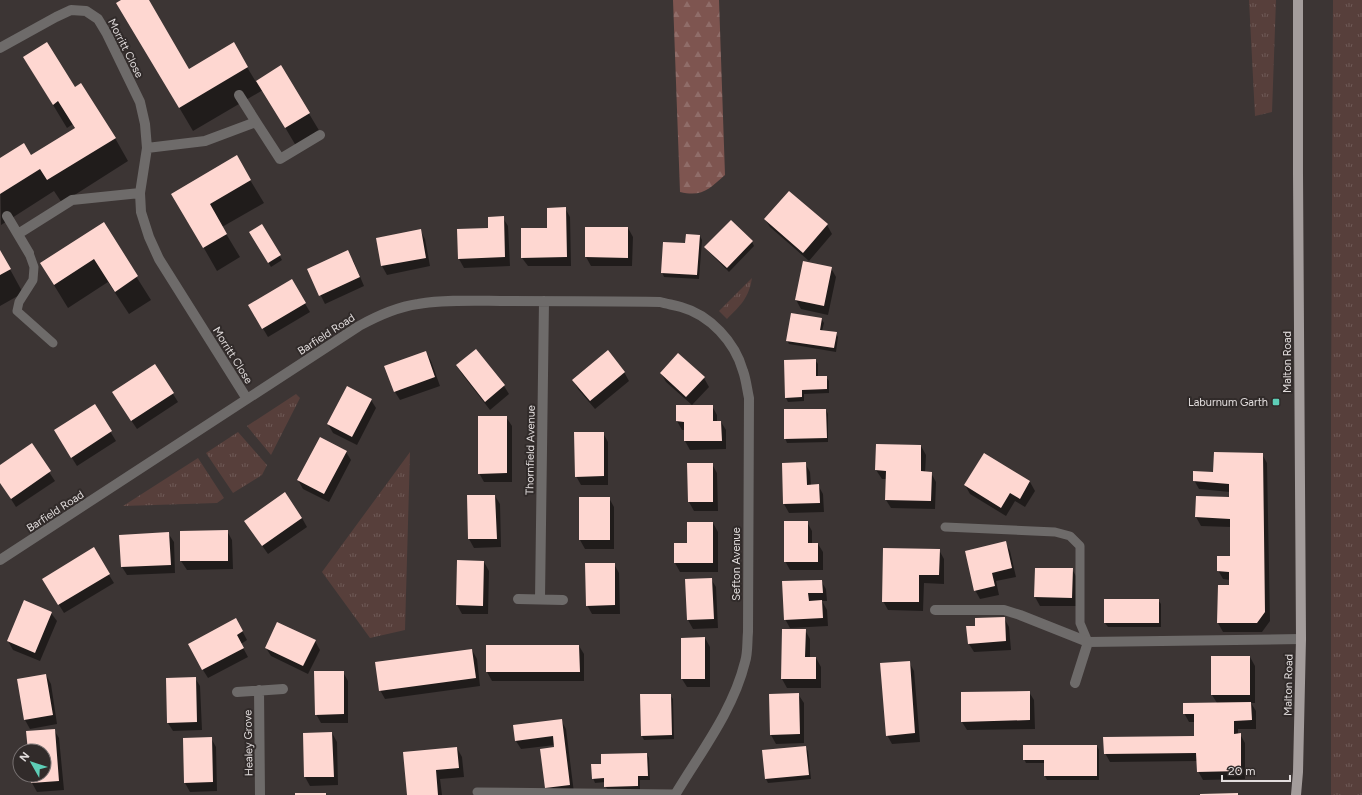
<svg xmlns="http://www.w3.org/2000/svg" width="1362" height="795" font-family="Figtree,sans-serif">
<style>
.grass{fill:url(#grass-tufts)}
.forest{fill:url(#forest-firs)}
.shadow{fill:#0007}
.building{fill:#fed7d1}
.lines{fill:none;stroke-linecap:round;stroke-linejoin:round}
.service{stroke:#6e6b6a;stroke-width:9}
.minor{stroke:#6e6b6a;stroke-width:10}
.primary{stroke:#a49d9c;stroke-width:10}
.poi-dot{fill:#5eceb7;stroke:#312b2a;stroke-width:1.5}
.labels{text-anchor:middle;stroke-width:4;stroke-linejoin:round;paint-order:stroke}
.street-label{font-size:11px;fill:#e2dddd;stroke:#312b2a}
.poi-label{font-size:11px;fill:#e2dddd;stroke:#312b2a;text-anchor:end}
</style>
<defs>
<pattern id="grass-tufts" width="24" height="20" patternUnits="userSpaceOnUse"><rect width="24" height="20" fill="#573f3b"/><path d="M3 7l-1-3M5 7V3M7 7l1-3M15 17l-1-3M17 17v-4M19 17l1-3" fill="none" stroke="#6f5a57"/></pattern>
<pattern id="forest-firs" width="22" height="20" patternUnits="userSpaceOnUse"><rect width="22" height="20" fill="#7e5550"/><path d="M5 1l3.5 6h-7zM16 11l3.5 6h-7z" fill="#906d69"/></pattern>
</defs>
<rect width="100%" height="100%" fill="#3c3534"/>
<path class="grass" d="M1249,0H1276L1272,112L1255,116Z
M1333,0H1362V795H1331V405Z
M752,278C749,298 740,306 727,319L719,311Z
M296,394L300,398L271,455L247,426Z
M238,432L267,465L262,475L233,493L206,453Z
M410,452L405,630L370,638L322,572Z
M198,458L224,498L217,503L123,506Z"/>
<path class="forest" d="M673,0H719L725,175C709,189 703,197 680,192Z"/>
<path class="shadow" d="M122,0H148L189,70L233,44L256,82L281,67L323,137L299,151L263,90L193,131L131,26Z
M24,57L74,88L115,138L128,161L62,203L54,191L1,225L0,159L31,156L75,129L73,124L67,128Z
M236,157L264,203L222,227L240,257L217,271L173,194Z
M565,208L570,217L571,266H528L522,258Z
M503,218L508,226L510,266L464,268L459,259L489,229Z
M765,219L827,225L832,234L809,261L770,227Z
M731,221L752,242L754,246L729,272L708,251L706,247Z
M103,224L151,300L129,314L108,282L68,308L41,264Z
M262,225L282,260L271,267L251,232Z
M628,228L633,237L632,266H591L586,257Z
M420,230L425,239L430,266L387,275L382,266L377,238Z
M700,236L702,240L699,279L664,277L662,272L686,245Z
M0,251L23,293L0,306Z
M353,260L364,286L325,304L308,270Z
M804,262L831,268L836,277L828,315L801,309L796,300Z
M291,280L310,312L268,337L249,305Z
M821,318L824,323L822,331L836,333L838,337L836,352L789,344L787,340Z
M426,352L431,361L440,386L400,400L395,392Z
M678,354L704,378L709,387L692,405L666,382L661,373Z
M815,360L818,364V377H826L829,381V393L804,394V401L788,402L786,398Z
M457,366L504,386L509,394L490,410L462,374Z
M624,372L629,381L595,409L578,389L573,380Z
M173,394L178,402L137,429L118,401Z
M371,400L376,408L357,445L333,433L328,424Z
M94,405L116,441L77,466L60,439Z
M677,406H712L717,415V422H721L726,430V449L690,450L685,441V430H682L677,421Z
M826,410L828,414V442L787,443L785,438Z
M506,417L512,426V482H484L479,473Z
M603,433L608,442V485H581L576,476Z
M31,445L55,481L16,507L0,482V466Z
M921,446L926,455L925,473H931L936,482L935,509L891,508L886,500L887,479H882L876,470Z
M346,452L351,460L329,502L303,489L298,480Z
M984,454L1030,482L1035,491L1025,507L1015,501L1006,516L970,494L965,485Z
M1262,454L1267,463L1270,621L1262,632H1223L1218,623L1219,586H1230V580L1223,579L1218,570L1231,557V527L1201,526L1196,517L1230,498V492L1199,489L1194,480Z
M805,463L810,472L811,486L818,485L823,494L824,512L789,513L784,504L783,464Z
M688,464H712L717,473L718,511H694L689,502Z
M468,496H495L500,504L501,547L474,548L469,539Z
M580,498H609L614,507V549H585L580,540Z
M302,518L307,527L268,554L251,530Z
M807,522L812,531V544H818L823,552V570H790L785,561Z
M713,523L718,532V572H680L675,563V544H688Z
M227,531L232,540L233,569L187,570L181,561V532Z
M168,533L174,542L175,573L127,575L122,567Z
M1005,542L1010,551L1016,577L996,581L999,595L980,599L975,590Z
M93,549L114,583L64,613L43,579Z
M939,550L944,559V584L924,583L923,611L888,610L883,601Z
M458,561L484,562L489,571L488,614H462L457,605Z
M614,564L619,573L620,614H592L587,605Z
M1035,569H1072L1077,578V606H1040L1035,597Z
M711,579L716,587L718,628L693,629L688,620Z
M821,581L826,589L827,601H822L827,610L828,626L790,628L785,619L783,582Z
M1105,600H1158L1161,604V627H1108L1105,623Z
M25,601L51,613L57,621L40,661L13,650L8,641Z
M1004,618L1009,627L1011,650L974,652L969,644L976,627Z
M236,619L247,640L241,644L248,657L208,678L203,670Z
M805,630L810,639V658H816L821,667V688H787L782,679Z
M705,638L710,647V687H687L682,679Z
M315,641L320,650L308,674L271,656L266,648Z
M487,646H579L584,654V681H492L487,672Z
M472,650L477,659L480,686L385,699L380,690Z
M1250,657L1255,666V703H1251L1256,711V729H1238V734H1240L1245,743V779L1203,780L1198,771L1197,761L1110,762L1105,753L1195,737V722H1189L1184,713L1217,703L1212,695Z
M909,662L914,671L920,742L892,744L887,735Z
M343,672L348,681V723H321L316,714Z
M46,675L51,684L57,724L30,729L25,720L19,680Z
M195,678L200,686L202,730L173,731L168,723Z
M1029,692L1034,700L1035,729L967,730L962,722Z
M798,694L804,703V743L776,744L771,735Z
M670,695L673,699L674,739L644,740L642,736Z
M561,720L566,729L574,793L550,795L546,788L555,748V745L521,749L516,741Z
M54,730L59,738L64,790L37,792L32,783L31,775H44V751H29Z
M332,733L337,742L338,785L310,786L305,777L304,734Z
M211,738L216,747L217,791L190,792L185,783Z
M1097,746L1099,750V780H1047L1045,776V763H1026L1024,759Z
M805,747L808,751L811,779L768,783L766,779L763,751Z
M457,748L462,757L464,777L440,779L442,795H408Z
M647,754L649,758L650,780H640V790H608L605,786V782L595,783L593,778L602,765Z"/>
<path class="building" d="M121,0H149L189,69L234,42L248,67L179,108L116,3Z
M47,42L75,87L81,83L116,138L47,180L40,169L0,194V158L24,143L31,155L75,128L58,101L53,105L23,57Z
M281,65L310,113L285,128L256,81Z
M237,155L251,180L210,204L227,234L203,248L171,194Z
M789,191L828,224L803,253L764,219Z
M566,207L567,257L521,258V228H547V208Z
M504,216L505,257L458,259L457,229L488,228V217Z
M731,220L753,241L727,268L704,247Z
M104,222L138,276L115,292L94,259L54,285L40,263Z
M262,224L281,255L268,263L249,232Z
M585,227H628V258L585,257Z
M421,229L426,258L381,266L376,238Z
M686,234L700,235L697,275L661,273L663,242L685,243Z
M0,250L11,269L0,275Z
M348,250L360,277L319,296L307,269Z
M803,261L832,267L824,306L795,300Z
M292,279L306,303L262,329L248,305Z
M791,313L822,318L820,330L837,332L834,348L786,341Z
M476,349L505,385L485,402L456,365Z
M608,350L625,372L590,401L572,380Z
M426,351L435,377L394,392L384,366Z
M678,353L705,377L686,397L660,373Z
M816,359V376H827V389L802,390V397L785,398L784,360Z
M155,364L174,393L131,421L112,392Z
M347,386L372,399L352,437L327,424Z
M95,404L112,431L71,458L54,430Z
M676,405H713V421H721L722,441H684V422L676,421Z
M784,409H826L827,438L784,439Z
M478,416H507V473L478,474Z
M574,432H604V476L575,477Z
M320,437L347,451L324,494L297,480Z
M32,443L51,471L11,499L0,483V465Z
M876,444L921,445V471L932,472L931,501L885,500L886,471L875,470Z
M1214,452L1263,453L1265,612L1257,623H1217L1218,585H1229V572L1217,571V556H1230V519L1195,517L1196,496L1229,497V484L1193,481V471L1213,472Z
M984,453L1030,481L1020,499L1010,493L1001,508L964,485Z
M806,462L807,485L819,484L820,503L783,504L782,463Z
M687,463H713V502H688Z
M285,492L302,518L262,546L244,521Z
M467,495H495L497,539H468Z
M579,497H610V540H579Z
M784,521H808V543H818V562H784Z
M687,522H713V563H674V543H687Z
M228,530V561H180V531Z
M169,532L171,565L121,567L119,535Z
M1006,541L1012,568L992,573L995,586L974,591L965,551Z
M94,547L110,574L58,605L42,579Z
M883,548L940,549L939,575H919V602H882Z
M457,560L484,561L483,606L456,605Z
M585,563H615V605L586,606Z
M1035,568H1073L1072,598L1034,597Z
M712,578L714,619L687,620L685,579Z
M822,580L823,593H808L809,601L822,600L823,618L784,620L782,581Z
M1104,599H1159V623H1104Z
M24,600L52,612L35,653L7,641Z
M1005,617L1006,641L968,644L966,626H975V618Z
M236,618L243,631L237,635L244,648L202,670L188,644Z
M277,622L316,640L303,666L265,648Z
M782,629H806L805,657H816V679H781Z
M705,637V679H681V638Z
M486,645H579L580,672H486Z
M472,649L476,678L379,691L375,662Z
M1211,656H1250V695H1211Z
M910,661L915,733L886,736L880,663Z
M314,671H344V714L315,715Z
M46,674L53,715L24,720L17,679Z
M196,677L197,722L167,723L166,678Z
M1030,691V720L961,722V692Z
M799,693L800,734L770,735L769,694Z
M640,694H671L672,735L641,736Z
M1251,702L1252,720L1234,721V734L1241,733V771L1197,772L1196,753L1104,754L1103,737L1194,736V714H1183V703Z
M562,719L570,785L545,788L540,749L554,747L553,736L515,741L513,725Z
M55,729L59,781L31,783L30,775H44V751H28L26,731Z
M332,732L334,777H304L303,733Z
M212,737L213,782L184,783L183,738Z
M1023,745H1097V776H1044V760H1023Z
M806,746L809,775L765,779L762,750Z
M457,747L459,768L436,770L438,795H407L403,752Z
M647,753L648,776H638V786L604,787V778L592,779L591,764H601V754Z
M295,793H326V795H295Z
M1238,793V795H1200V794Z"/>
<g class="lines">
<path class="service" d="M29,253L34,267L33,280L19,302L17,311L53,343
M945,527L1055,532L1070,536L1080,546V623L1088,642
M477,792L675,794"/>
<path class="minor" d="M0,48L56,17L71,10L86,11L98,19L107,34L140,102L145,124L147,148L140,193L141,212L149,237L159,259L247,399
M239,95L256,122
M147,148L205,141L256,122L280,159L320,135
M7,216L29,253
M18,234L72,200L140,193
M0,560L359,326C377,316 397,307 418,304C447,299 479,301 509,301C559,301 610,301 660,302C667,304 674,305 681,307C710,315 735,342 743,371C746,379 747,389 749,398L748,632C747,642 748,653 745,662C733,711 700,753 675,795
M518,599L563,600
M540,599L544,301
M935,610H1004L1020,615L1088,642L1075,683
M1088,642L1301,639
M259,690L260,795
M237,692L283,689"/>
<path class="primary" d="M1296,795L1298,772L1301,639L1298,174V0"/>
</g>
<rect class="poi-dot" x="1272" y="398" width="8" height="8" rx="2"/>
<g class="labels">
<g class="street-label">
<text transform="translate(126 48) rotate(63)" y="4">Morritt Close</text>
<text transform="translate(326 334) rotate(-33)" y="4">Barfield Road</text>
<text transform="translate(233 355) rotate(58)" y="4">Morritt Close</text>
<text transform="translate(1287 362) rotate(-90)" y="4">Malton Road</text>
<text transform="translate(530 450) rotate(-89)" y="4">Thornfield Avenue</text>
<text transform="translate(55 511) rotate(-33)" y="4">Barfield Road</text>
<text transform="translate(736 564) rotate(-90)" y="4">Sefton Avenue</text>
<text transform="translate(1288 685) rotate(-89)" y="4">Malton Road</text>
<text transform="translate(248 743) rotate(-91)" y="4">Healey Grove</text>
</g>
<g class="poi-label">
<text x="1268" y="406">Laburnum Garth</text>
</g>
</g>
<g transform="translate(32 763) rotate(309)"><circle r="19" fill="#312b2a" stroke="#787272"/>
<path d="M0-3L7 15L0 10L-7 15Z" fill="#5eceb7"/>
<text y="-6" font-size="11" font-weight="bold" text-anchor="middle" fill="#e2dddd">N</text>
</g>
<path d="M1222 775v6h68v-6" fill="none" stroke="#e2dddd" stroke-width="2"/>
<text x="1228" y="775" font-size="12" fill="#e2dddd" stroke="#312b2a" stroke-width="3" paint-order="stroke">20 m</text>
</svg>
